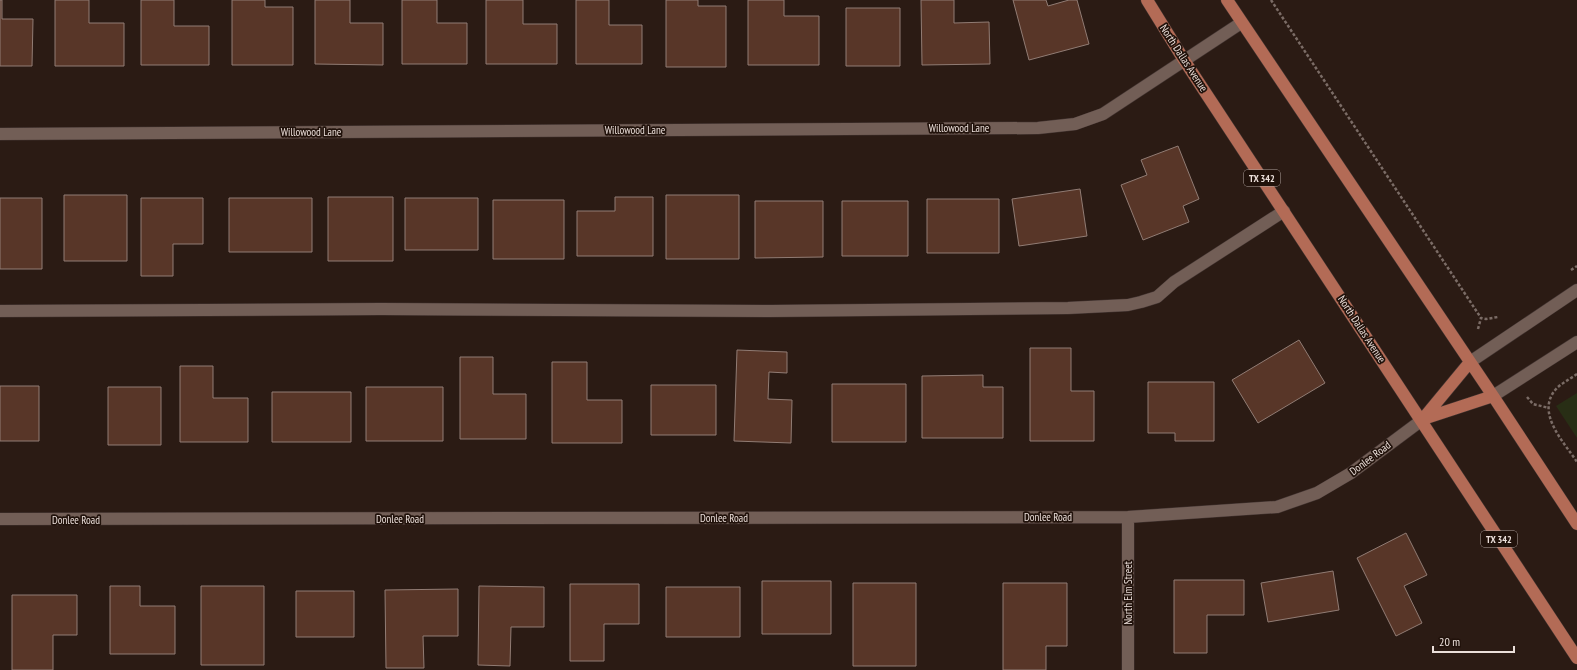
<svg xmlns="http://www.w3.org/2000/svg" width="1577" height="670" font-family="'PT Sans Narrow',sans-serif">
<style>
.green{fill:#282e15}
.building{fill:#583628;stroke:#917c74}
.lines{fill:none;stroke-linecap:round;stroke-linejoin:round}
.service-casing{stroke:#433532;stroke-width:13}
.minor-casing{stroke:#433532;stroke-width:13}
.primary-casing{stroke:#433532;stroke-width:13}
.path{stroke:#7b6c66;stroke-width:2.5;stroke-dasharray:3 2;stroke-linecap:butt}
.service{stroke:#725e56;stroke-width:12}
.minor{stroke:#725e56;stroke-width:12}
.primary{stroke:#b36b56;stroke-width:12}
.labels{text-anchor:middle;stroke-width:3.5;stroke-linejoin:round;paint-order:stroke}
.shield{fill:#21120b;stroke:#aea29c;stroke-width:1}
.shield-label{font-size:10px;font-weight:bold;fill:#ebdfda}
.street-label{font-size:11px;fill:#ebdfda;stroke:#21120b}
</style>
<rect width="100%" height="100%" fill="#2b1b14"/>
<path class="green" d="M1577,393V438L1556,406Z"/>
<path class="building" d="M0,0H2V19H33L32,66H0Z
M55,0H89V23H124V66H55Z
M141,0H174V26H209V65H141Z
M232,0H265V7H293V65H232Z
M315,0H350V23H383V65L315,64Z
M402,0H437V23H467V64H402Z
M486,0H523V24H557V64H486Z
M576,0H609V25H642V64H576Z
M666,0H698V6H726V67H666Z
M748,0H784V16H819V65H748Z
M921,0H954V23L989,22L990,64L922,65Z
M1013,0H1046L1048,6L1069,0H1077L1089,44L1029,60Z
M846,8H900V66H846Z
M1178,146L1199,199L1183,206L1189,222L1143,240L1121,185L1147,175L1141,160Z
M1080,189L1087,236L1019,246L1012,199Z
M64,195H127V261H64Z
M666,195H739V259H666Z
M328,197H393V261H328Z
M615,197H653V256H577V211H615Z
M0,198H42V269H0Z
M141,198H203V244H173V276H141Z
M229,198H312V252H229Z
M405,198H478V250H405Z
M927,199H999V253H927Z
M493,200H564V259H493Z
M755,201H823V257L755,258Z
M842,201H908V256H842Z
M1299,340L1325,383L1258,423L1232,380Z
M1030,348H1071V391H1094V441H1030Z
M737,350L787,352V373L769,372L768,399L792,400L791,443L734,441Z
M460,357H493V394H526V439H460Z
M552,362H587V400H622V443H552Z
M180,366H213V398H248V442H180Z
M983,375V387H1003V438H922V376Z
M1148,382H1214V441H1175V433H1148Z
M832,384H906V442H832Z
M651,385H716V435H651Z
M0,386H39V441H0Z
M108,387H161V445H108Z
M366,387H443V441H366Z
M272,392H351V442H272Z
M1406,533L1427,575L1404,586L1422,623L1396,636L1357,558Z
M1333,571L1339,610L1268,622L1261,583Z
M1174,580H1244V615H1207V653H1174Z
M762,581H831V634H762Z
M853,583H916V666H853Z
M1003,583H1067V646H1046V670H1003Z
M570,584H639V624H604V661H570Z
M110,586H140V606H175V654H110Z
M201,586H264V665H201Z
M479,586L544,587V627H511L510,666L478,665Z
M666,587H740V637H666Z
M458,589V636H423L424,668H386L385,590Z
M296,591H354V637H296Z
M12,595H77V635H53V670H12Z"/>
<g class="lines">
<g class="service-casing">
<path id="service" d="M0,311L381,309L771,311L1068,308L1128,305L1141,302L1157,297L1174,282L1284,211"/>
</g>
<g class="minor-casing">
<path id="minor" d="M0,134L1038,128L1075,124L1103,114L1241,23
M1470,362L1577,290
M1493,396L1577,342
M1128,517V670
M0,519L1128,517L1277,507L1317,493L1351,473L1422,420"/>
</g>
<g class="primary-casing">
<path id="primary" d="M1147,0L1184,60L1577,658
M1227,0L1493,396L1577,524
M1423,419L1493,396
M1422,420L1470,362"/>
</g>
<path class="path" d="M1271,0L1481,318
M1571,270L1577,266
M1478,329L1481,318L1486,319L1498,317
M1577,374C1570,379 1562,383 1557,388C1534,412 1564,442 1577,462
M1527,397L1533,404L1549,408"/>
<use href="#service" class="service"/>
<use href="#minor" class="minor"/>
<use href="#primary" class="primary"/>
</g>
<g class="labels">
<g class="shield">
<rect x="1244" y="170" width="36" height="16" rx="3"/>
<rect x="1481" y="531" width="36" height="16" rx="3"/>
</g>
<g class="shield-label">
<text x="1262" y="182">TX 342</text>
<text x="1499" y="543">TX 342</text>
</g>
<g class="street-label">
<text transform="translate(1184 58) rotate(57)" y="4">North Dallas Avenue</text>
<text x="959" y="132">Willowood Lane</text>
<text x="635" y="134">Willowood Lane</text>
<text x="311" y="136">Willowood Lane</text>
<text transform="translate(1362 329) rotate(57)" y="4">North Dallas Avenue</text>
<text transform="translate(1370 458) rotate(-37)" y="4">Donlee Road</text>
<text x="1048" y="521">Donlee Road</text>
<text x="724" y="522">Donlee Road</text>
<text x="400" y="523">Donlee Road</text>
<text x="76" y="524">Donlee Road</text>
<text transform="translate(1128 593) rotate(-90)" y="4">North Elm Street</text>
</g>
</g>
<path d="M1433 646v6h81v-6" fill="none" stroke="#ebdfda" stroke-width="2"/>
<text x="1439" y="646" font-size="12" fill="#ebdfda" stroke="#21120b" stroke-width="3" paint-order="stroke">20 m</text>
</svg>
